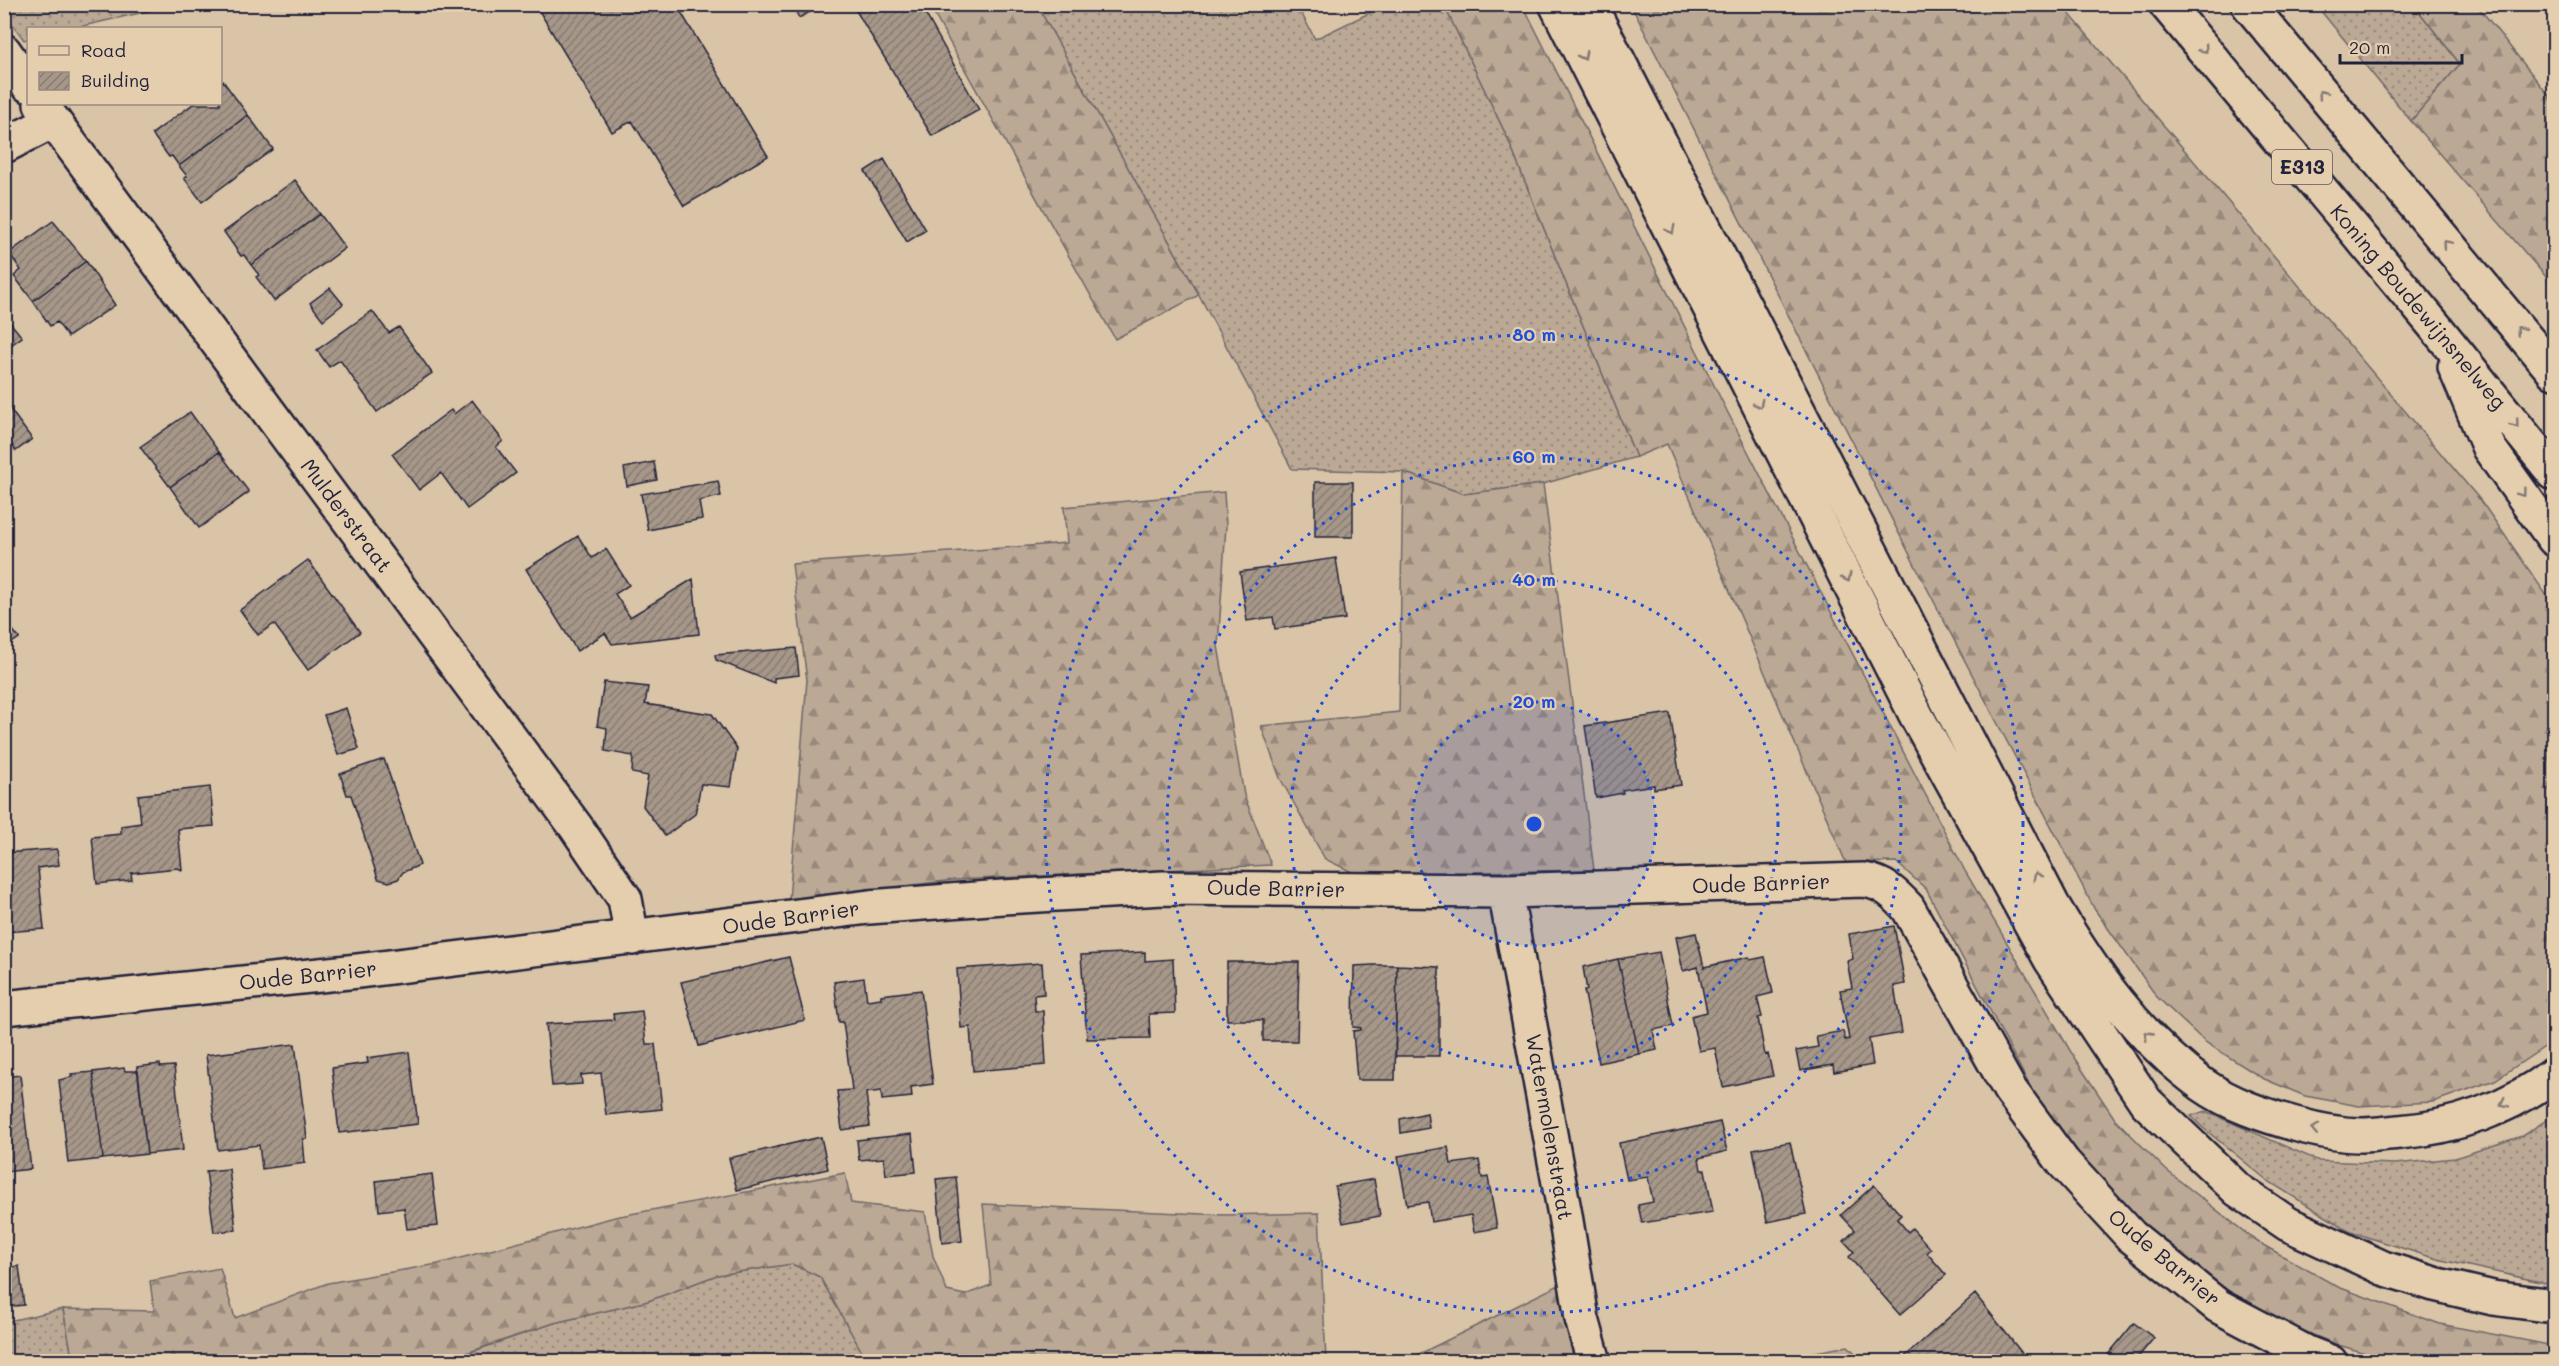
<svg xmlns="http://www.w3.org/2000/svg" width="2559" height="1366" font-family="Mali,sans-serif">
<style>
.grass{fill:url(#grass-dots);stroke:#6e6668;stroke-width:1.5}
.forest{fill:url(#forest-firs);stroke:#6e6668;stroke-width:1.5}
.building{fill:url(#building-hatch);stroke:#22223b;stroke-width:1.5}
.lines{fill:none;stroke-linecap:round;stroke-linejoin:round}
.minor-casing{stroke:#22223b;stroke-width:38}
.motorway-casing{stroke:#22223b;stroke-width:38}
.minor{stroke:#e5ceae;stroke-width:33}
.motorway{stroke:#e5ceae;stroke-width:33}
.oneway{stroke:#847874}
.ring{fill:none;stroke:#1d4ed8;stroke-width:3;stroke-dasharray:3 6}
.labels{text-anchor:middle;stroke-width:4.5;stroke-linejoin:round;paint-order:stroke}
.shield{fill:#e5ceae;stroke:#5c565e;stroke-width:1.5}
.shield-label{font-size:20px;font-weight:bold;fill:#22223b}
.street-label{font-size:21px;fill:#22223b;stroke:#e5ceae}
.centre{fill:#1d4ed8;stroke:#e5ceae;stroke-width:3}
.ring-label{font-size:18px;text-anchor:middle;font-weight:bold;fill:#1d4ed8;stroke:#e5ceae;stroke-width:4.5;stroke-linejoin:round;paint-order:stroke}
</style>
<defs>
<pattern id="grass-dots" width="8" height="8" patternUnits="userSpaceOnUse" patternTransform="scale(1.5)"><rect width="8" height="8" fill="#bba995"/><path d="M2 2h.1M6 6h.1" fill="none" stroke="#98897b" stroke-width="1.8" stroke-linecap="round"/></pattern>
<pattern id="forest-firs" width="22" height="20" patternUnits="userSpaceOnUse" patternTransform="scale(1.5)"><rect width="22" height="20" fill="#bba995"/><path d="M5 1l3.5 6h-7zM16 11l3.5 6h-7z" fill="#98897b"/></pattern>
<pattern id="building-hatch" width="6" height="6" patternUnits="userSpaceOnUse" patternTransform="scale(1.5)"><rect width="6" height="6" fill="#a69789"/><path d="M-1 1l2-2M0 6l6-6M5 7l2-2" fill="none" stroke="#877b71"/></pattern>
</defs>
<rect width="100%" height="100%" fill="#d9c4a7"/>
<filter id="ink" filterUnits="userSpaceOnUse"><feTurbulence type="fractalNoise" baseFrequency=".0167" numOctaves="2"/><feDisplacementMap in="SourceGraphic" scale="12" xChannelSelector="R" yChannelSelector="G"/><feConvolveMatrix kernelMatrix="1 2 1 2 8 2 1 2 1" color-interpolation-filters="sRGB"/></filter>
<g filter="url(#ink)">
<path class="grass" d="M4,5L5,4L175,5L74,28H28V39L24,40L5,14Z
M1037,5H1297L1315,39L1386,5H1444L1507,137L1636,457L1543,484L1464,494L1403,472L1292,469L1199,295Z
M2316,5H2414L2460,64L2411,121Z
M2205,1111L2319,1161L2395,1164L2455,1158L2522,1136L2554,1115V1285L2437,1259L2351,1232L2268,1181L2202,1127L2191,1116Z
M792,1264L820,1277L867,1361L443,1362L554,1323L648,1301L717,1275Z
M63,1309L73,1361H5L4,1322Z
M1848,1346L1863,1361H1767Z"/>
<path class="forest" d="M929,5H1037L1199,295L1115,339Z
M1444,5H1523L1728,413L1965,871L2075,1059L2115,1119L2166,1170L2256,1241L2338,1287L2440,1324L2554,1346V1361H2391L2332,1343L2257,1311L2172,1250L2133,1218L2073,1155L2032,1090L1926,889L1896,862L1846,863L1667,444L1636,457L1507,137Z
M1631,5H2062L2481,501L2554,606V1038L2546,1046L2495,1080L2433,1102L2359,1106L2305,1096L2262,1078L2205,1042L2157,997L2095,910L1918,571Z
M2414,5H2477L2554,102V286L2411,121L2460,64Z
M1403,472L1464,494L1543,484L1594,870L1356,874L1325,859L1280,778L1261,726L1399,712Z
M1224,492L1226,526L1218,646L1244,795L1271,865L954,880L789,900L807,680L792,564L1067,543L1064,507Z
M845,1173L851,1203L925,1212L933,1256L947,1291L965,1295L991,1285L983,1204L1225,1215L1319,1213L1326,1361H867L820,1277L792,1264L717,1275L648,1301L554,1323L443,1361H73L63,1309L154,1311L150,1281L220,1268L235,1318L328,1283L438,1264L615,1217Z
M1567,1281L1582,1361H1405Z"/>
<path class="building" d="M535,4H676L768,156L684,206L632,121L612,132Z
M792,4H808L806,6L810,12L799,18Z
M852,4H920L979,110L932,136Z
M223,81L248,115L179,166L172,156L169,157L152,134L193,104H220V83Z
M248,115L273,149L202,202L184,178L187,176L179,166Z
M884,159L926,230L907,242L865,171Z
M295,180L320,214L251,265L244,255L241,256L224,232Z
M320,214L345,248L274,301L256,277L259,275L251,265Z
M53,221L86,261L33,301L14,276L21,270L9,253Z
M86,261L115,305L68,337L57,322L50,326L33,301Z
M330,288L343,304L323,320L310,303Z
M372,311L389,333L399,327L432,373L377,412L340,360L329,367L317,350Z
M4,315L22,337L4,350Z
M472,400L503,441L496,447L516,473L467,509L441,473L419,490L392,454L451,410L454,414Z
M4,401L32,439L16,451L4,435Z
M190,412L219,452L170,487L140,447Z
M219,452L249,492L199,528L170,487Z
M654,462L657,480L627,486L624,468Z
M718,481L721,496L699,501L702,519L648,530L641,494Z
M1315,482H1353V537H1315Z
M578,536L592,558L606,549L629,585L615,594L630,617L693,579L699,634L612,644L605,633L577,651L526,569Z
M1336,558L1345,619L1275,629L1273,617L1247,621L1240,572Z
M308,560L360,632L308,670L274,624L258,635L240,610Z
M8,624L19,638L4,648V626Z
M796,648L799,675L774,678V683L716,660L715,655Z
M604,682L648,687L645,704L712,714L737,749L731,787L701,784L695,814L665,836L643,806L648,776L632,773L633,756L605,751L607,728L597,726Z
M346,708L359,749L338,755L324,715Z
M1670,713L1681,785L1654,789V785L1622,790L1623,793L1596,798L1585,726Z
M384,759L420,865L403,872L398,879L389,882L378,879L351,795H347L340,774Z
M210,787L214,826L178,829L182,870L178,868L131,873L132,880L97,884L92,837L121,834V826L141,823L138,795Z
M57,849L59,865L38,868L44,929L4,932V853Z
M1894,926L1905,984L1894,986L1902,1033L1869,1039L1873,1065L1834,1072L1833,1065L1800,1071L1796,1051L1818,1047L1816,1036L1843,1031L1845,1040L1849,1039L1840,990L1852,988L1847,961L1853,959L1849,934Z
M1696,933L1704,967L1749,957L1750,960L1765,957L1773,993L1757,997L1762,1017L1758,1018L1765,1055L1768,1054L1773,1076L1723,1087L1715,1048L1699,1051L1691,1016L1707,1012L1698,967L1683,971L1676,937Z
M1145,952V961L1173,959L1175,1013L1149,1014L1150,1038L1087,1039L1081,955Z
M1659,952L1673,1026L1653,1030L1657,1050L1639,1054L1618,959Z
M789,957L805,1020L699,1046L681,982Z
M1618,959L1639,1054L1599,1063L1584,990H1587L1583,967Z
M1227,962H1299L1297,1041H1263V1020H1227Z
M1042,963L1044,994L1034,995L1035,1011H1043L1046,1065L973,1071L970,1027L961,1028L957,969Z
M1373,965H1397L1395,1080H1357L1353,1031L1361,1030V1028L1353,1027L1354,966Z
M1397,965L1439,967V1056H1395Z
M864,978L867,1000L881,998V995L921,990L933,1084L911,1087L912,1097L882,1100L881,1091L866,1093L870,1126L842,1130L837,1091L852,1090L843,1022H839L834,982Z
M642,1011L646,1044H655L662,1109L606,1115L601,1073L581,1075L582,1084L552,1086L546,1024L614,1020L613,1014Z
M295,1044L307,1139H303L305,1163L262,1169L259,1145L218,1150L206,1055Z
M409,1052L418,1124L339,1133L332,1068L368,1063L367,1058Z
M160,1064V1067L174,1066L183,1150L147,1154L137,1067Z
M124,1068L125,1071H138L147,1154L103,1159L93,1072Z
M93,1072L103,1159L68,1163L59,1080L72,1077L71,1074Z
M20,1075L31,1169L4,1172V1077Z
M1427,1113L1429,1128L1401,1133L1400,1119Z
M1720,1122L1727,1151L1699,1158L1701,1170H1705L1713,1212L1642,1223L1638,1205L1653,1202L1648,1177L1627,1180L1619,1143Z
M912,1134L916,1172L886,1175L884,1158L859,1160L857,1140Z
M821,1137L828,1169L737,1190L729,1158Z
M1790,1142L1806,1214L1767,1222L1753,1149Z
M1448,1147L1451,1164L1479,1160L1482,1178L1488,1177L1497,1228L1474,1232L1471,1215L1431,1222L1428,1202L1407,1205L1398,1156Z
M229,1169L236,1230L214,1232L206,1171Z
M432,1174L438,1226L407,1229L404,1208L379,1211L376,1181Z
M956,1177L962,1241L942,1243L936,1179Z
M1374,1179L1380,1216L1343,1223L1335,1186Z
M1874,1185L1901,1215L1897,1219L1908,1232L1912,1228L1931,1249L1927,1253L1946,1275L1900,1315L1849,1257L1854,1252L1844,1241L1855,1230L1841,1215Z
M19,1266L24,1305L4,1307V1268Z
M1975,1294L2029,1362H1899Z
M2134,1323L2154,1338L2134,1362H2102Z"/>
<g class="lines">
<g class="minor-casing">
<path id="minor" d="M4,51L28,85
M41,104L576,827L625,899L632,938
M4,146L53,121
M1505,891L1565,1215L1582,1319L1594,1362
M4,1008L358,971L869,907L1003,897L1163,888L1505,891L1864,880C1884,883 1895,894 1908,908L2010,1090L2063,1162L2131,1236L2218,1306L2307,1353L2330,1362"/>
</g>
<g class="motorway-casing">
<path id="motorway" d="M1556,4L1917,717L2051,960L2146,1102L2238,1190L2288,1224L2383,1268L2434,1284L2493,1298L2554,1306
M1589,4L2052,904C2091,971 2139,1039 2203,1085C2230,1104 2263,1115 2295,1124C2316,1130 2340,1135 2362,1135C2374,1135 2387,1133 2399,1132C2453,1128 2511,1108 2554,1074
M2166,4L2438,330L2554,473
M2248,4L2554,372
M2455,367L2489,448L2554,539"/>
</g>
<use href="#minor" class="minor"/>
<use href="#motorway" class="motorway"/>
</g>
<defs><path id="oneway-chevron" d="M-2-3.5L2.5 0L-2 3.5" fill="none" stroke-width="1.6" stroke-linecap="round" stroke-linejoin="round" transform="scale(1.5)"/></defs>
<g class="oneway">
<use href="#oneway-chevron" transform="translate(2204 49) rotate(50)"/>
<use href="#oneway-chevron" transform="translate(1583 56) rotate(63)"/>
<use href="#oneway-chevron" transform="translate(2322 94) rotate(-130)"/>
<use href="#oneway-chevron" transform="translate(1671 230) rotate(63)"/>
<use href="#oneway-chevron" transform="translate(2447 244) rotate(-130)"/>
<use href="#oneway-chevron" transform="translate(2520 330) rotate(-130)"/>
<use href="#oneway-chevron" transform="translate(1759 404) rotate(63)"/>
<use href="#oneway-chevron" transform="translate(2515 424) rotate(51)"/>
<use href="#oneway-chevron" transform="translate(2522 493) rotate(54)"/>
<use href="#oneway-chevron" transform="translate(1847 578) rotate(63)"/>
<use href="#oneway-chevron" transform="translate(2037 876) rotate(-117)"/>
<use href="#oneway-chevron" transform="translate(2148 1035) rotate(-134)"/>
<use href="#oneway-chevron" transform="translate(2504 1103) rotate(154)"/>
<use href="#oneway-chevron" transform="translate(2315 1129) rotate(-168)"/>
</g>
</g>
<circle cx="1534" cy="824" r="122" fill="#1d4ed8" fill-opacity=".12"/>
<g class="ring">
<circle cx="1534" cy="824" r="122"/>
<circle cx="1534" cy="824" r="244"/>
<circle cx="1534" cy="824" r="367"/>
<circle cx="1534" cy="824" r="489"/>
</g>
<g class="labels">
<rect class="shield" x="2272" y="150" width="60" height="34" rx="4.5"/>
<g class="shield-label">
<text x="2302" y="174">E313</text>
</g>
<g class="street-label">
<text transform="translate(2418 307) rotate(50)" y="7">Koning Boudewijnsnelweg</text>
<text transform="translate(346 516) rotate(53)" y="7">Mulderstraat</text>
<text transform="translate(1761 884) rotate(-2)" y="7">Oude Barrier</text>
<text transform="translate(1276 889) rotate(1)" y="7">Oude Barrier</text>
<text transform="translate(791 918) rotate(-8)" y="7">Oude Barrier</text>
<text transform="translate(308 976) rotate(-6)" y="7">Oude Barrier</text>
<text transform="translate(1549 1127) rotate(80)" y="7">Watermolenstraat</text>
<text transform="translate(2164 1258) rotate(40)" y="7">Oude Barrier</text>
</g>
</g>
<circle cx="1534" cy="824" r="9" class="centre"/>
<g class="ring-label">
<text x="1534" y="341">80 m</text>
<text x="1534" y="463">60 m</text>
<text x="1534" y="586">40 m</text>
<text x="1534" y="708">20 m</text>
</g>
<rect width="2559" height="1366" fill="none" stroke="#e5ceae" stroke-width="24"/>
<rect x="12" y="12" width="2535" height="1342" fill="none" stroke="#22223b" stroke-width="2" filter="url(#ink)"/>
<rect x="27" y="27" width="195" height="78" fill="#e5ceae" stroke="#978980" stroke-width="1.5"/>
<rect x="39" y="46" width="30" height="9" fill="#e5ceae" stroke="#978980" stroke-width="1.5"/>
<text x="81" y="57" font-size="18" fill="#22223b">Road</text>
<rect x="39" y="72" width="30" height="18" fill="url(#building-hatch)" stroke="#978980" stroke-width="1.5"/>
<text x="81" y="87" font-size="18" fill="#22223b">Building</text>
<path d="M2340 54v9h122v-9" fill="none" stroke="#22223b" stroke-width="3"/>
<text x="2349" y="54" font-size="18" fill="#22223b" stroke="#e5ceae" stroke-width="4.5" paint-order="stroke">20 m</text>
</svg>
